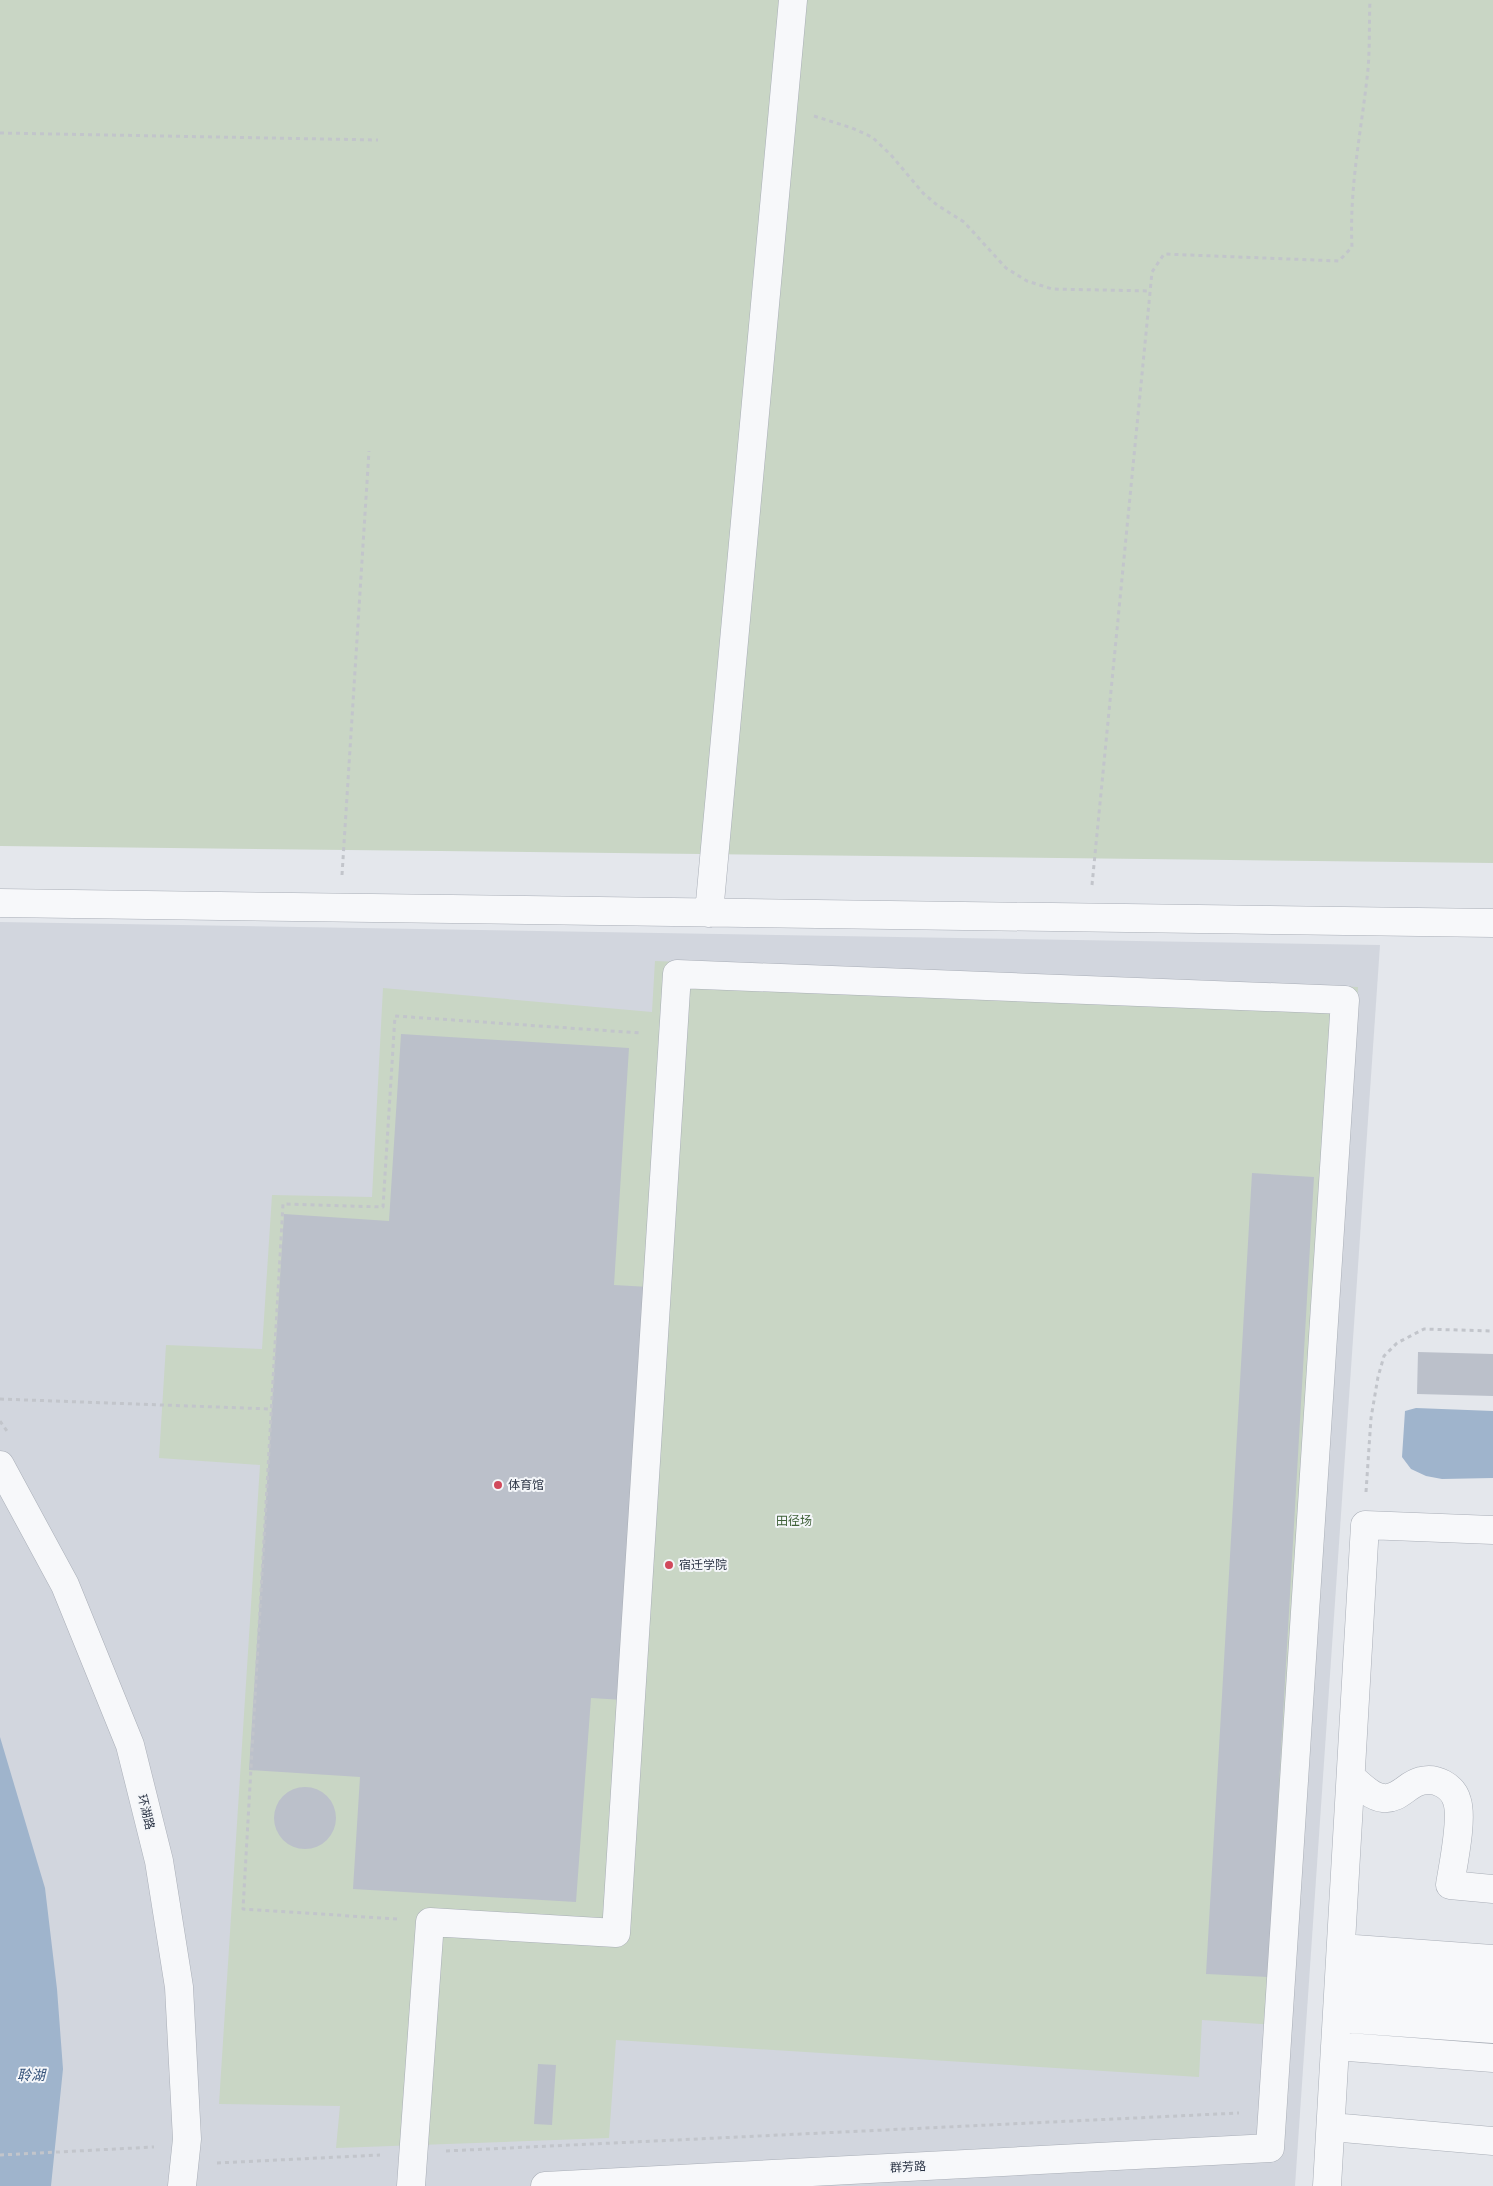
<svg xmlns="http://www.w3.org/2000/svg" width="1493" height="2186" font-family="Montserrat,'Noto Sans SC',sans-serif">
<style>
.built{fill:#d2d6de}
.green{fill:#c9d6c5}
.water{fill:#9fb4cc}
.building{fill:#bbc0ca}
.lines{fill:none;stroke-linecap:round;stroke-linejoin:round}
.minor-casing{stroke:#a9aeb7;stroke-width:29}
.path{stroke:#c2c5cb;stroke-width:3;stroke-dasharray:4 4;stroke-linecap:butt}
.minor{stroke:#f7f8fa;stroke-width:28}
.poi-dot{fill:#d1495b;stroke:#f4f6f9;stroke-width:2}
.labels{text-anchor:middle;stroke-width:4;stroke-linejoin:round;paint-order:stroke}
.poi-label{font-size:12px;fill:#2b3445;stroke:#f4f6f9;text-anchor:start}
.park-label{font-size:12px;fill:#3f6138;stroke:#f4f6f9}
.street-label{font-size:12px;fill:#2b3445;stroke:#f4f6f9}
.water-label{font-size:14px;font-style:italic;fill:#34527a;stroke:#f4f6f9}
</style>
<rect width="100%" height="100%" fill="#e4e7ec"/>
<path class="built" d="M0,922L1380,945L1295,2186H0Z"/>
<path class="green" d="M0,0H1493V863L0,846Z
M655,961L1358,987L1291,2026L1202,2020L1199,2077L616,2040L609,2138L336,2148L340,2106L219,2104L260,1465L159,1458L166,1345L262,1349L272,1195L372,1197L383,988L652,1012Z"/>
<path class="water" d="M1416,1408L1493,1411V1478L1442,1479L1426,1476L1411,1469L1402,1457L1405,1411Z
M0,1737L45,1888L57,1989L63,2069L51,2186H0Z"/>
<path class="building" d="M401,1034L629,1048L614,1285L667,1288L640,1701L591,1698L576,1902L353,1889L360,1777L249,1770L284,1214L389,1221Z
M1252,1173L1314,1177L1268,1977L1206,1974Z
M1418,1352L1493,1354V1396L1417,1394Z
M274 1818a31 31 0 1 1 62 0a31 31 0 1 1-62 0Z
M538,2064L556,2065L552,2125L534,2124Z"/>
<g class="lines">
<g class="minor-casing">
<path id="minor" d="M0,903L1493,923
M709,913L793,0
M0,1465L65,1585L130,1745L159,1861L179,1987L187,2139L182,2186
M1351,1777C1360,1785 1371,1797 1383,1798C1399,1800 1407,1784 1421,1781C1436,1777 1453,1786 1457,1801C1463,1819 1453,1865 1450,1885L1493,1889
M1341,1948L1493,1959
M1340,1972L1493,1982
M1339,1992L1493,2002
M1337,2018L1493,2029
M1335,2046L1493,2058
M1331,2127L1493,2141
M411,2186L430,1922L616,1933L677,974L1345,1000L1270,2148L545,2186
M1327,2186L1365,1525L1493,1530"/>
</g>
<path class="path" d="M814,116L852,128L872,137L891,155L923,193L937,205L964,222L1006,268L1027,281L1052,289L1150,291
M0,133L378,140
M342,875L369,451
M1092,885L1152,272L1164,254L1339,261L1352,247C1349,186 1362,128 1368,69C1370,46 1369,23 1370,0
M0,1399L271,1409
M0,1421L9,1434
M1366,1492L1371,1418L1378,1377L1384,1356L1397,1343L1424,1329L1493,1331
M397,1919L243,1909L283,1204L383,1207L395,1016L641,1033
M446,2151L1239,2113
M0,2155L154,2147
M217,2163L380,2155"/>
<use href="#minor" class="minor"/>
</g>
<g class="poi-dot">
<circle cx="498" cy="1485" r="5"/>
<circle cx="669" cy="1565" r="5"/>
</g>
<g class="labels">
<g class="poi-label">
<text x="508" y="1489">体育馆</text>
<text x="679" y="1569">宿迁学院</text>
</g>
<g class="park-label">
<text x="794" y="1525">田径场</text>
</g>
<g class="street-label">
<text transform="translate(146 1812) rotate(76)" y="4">环湖路</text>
<text transform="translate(908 2167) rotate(-3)" y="4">群芳路</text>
</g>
<g class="water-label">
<text x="31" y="2080">聆湖</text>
</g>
</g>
</svg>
